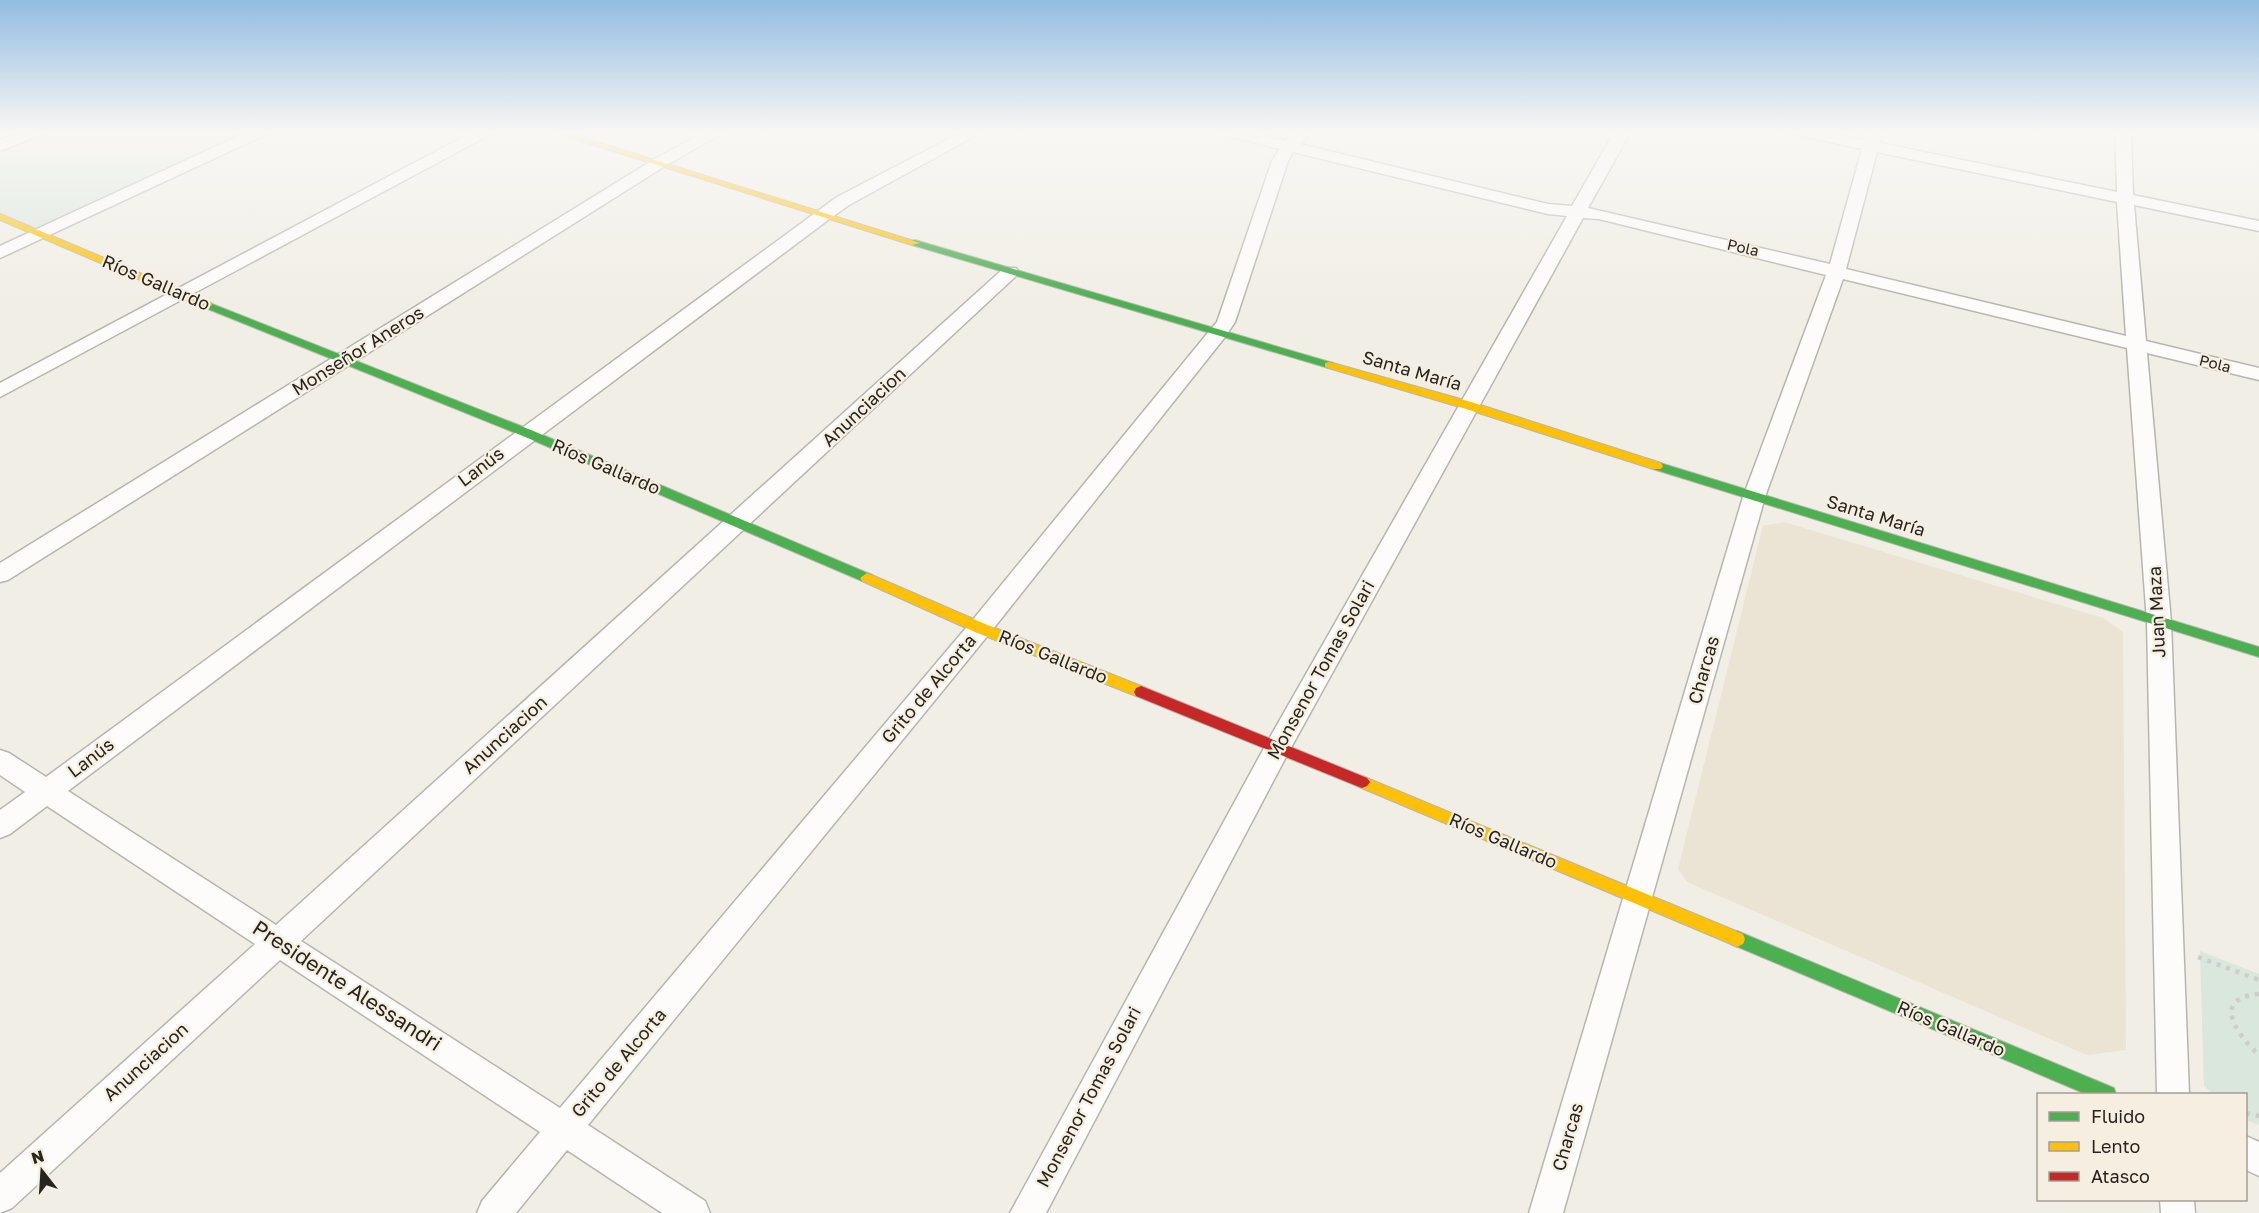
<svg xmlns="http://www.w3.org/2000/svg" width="2259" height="1213" font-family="'Golos Text',sans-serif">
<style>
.built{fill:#ebe3d4}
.green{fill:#d9e7dc}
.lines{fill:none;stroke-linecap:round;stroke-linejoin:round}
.street-casing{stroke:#b8b5af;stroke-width:3}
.fast-casing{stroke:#b8b5af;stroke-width:2}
.slow-casing{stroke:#b8b5af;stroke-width:2}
.jam-casing{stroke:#b8b5af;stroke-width:2}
.path{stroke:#cecdca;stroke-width:4.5;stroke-dasharray:4 6;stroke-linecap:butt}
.street{fill:#fdfcfb;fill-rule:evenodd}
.fast{fill:#4caf50;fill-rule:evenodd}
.slow{fill:#ffc107;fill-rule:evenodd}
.jam{fill:#c62828;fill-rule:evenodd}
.labels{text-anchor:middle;stroke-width:4.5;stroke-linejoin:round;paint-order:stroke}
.far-street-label{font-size:15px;fill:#272520;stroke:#f6efe1}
.street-label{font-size:18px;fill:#272520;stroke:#f6efe1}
.near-street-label{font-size:21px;fill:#272520;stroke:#f6efe1}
</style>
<rect width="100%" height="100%" fill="#f1eee6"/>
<path class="built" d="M1784,522L2103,618L2123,632L2126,1050L2087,1055L1687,882L1678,869L1763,526Z"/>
<path class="green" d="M37,131H262L42,234L0,217V146Z
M2200,951L2259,974V1125L2246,1120V1094H2213L2204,1086Z"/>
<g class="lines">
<g class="street-casing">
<path id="street" d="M23,131H45L42,134L0,151V140Z
M249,131H270L267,134L0,258V246Z
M474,131H494L491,134L0,397V383Z
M706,131H726L665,166L8,580L0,582V563L653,160Z
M964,131H984L849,205L828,220L68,791L276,925L1004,268H1016L1019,272L1016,276L301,941L560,1108L971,622L1211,329L1217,322L1272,161L1280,149L1221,134L1218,131H1245L1285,141L1295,131H1312L1300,144L1548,204L1572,206L1615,131H1631L1588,208L1830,264L1862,149L1793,134L1790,131H1821L1865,140L1867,131H1883L1880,143L2117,192L2115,131H2131L2133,195L2259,221V231L2134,205L2146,341L2259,368V380L2147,353L2171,622L2189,1094H2157L2147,622L2127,348L1843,279L1765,497L1563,1213H1529L1743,497L1826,275L1599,219L1583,218L1287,755L1046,1213H1010L1269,739L1567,216L1548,214L1293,152L1288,161L1235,322L1225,337L989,634L588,1125L705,1201L710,1213H662L567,1150L516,1213H477L482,1201L540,1132L280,960L12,1208L0,1213V1173L255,944L47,806L10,834L0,838V810L25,792L0,775V750L9,753L46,777L837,197ZM1877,152L2117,202L2126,336L1846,269Z
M2246,1136L2259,1142V1176L2246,1170Z
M2160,1200H2194L2195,1213H2161Z"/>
</g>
<g class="fast-casing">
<path id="fast" d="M915,240L1333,363L1335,365L1329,368L1325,367L912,245V241Z
M207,302L531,430L872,575L874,578L872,581H862L523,436L203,307L202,305Z
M1657,462L2259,647V657L1653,469L1651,466L1653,463Z
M1737,931L2114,1088L2116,1094H2086L1731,944L1729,939L1731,934Z"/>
</g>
<g class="slow-casing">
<path id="slow" d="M549,131H562L920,243L912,245Z
M0,214L211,303L212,305L207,308L203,307L0,220Z
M1329,362L1471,402L1661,463L1663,466L1661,469H1653L1463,408L1325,367V363Z
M867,573L985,624L1146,688L1148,692L1146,696H1136L975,632L862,581L860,578Z
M1362,776L1743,934L1745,939L1743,944L1737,947L1731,944L1357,786L1354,782L1357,778Z"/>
</g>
<g class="jam-casing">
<path id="jam" d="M1141,686L1367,778L1370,782L1367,786L1362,788L1357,786L1136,696L1134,692L1136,688Z"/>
</g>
<path class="path" d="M2198,957L2259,980
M2259,994C2210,998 2237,1035 2259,1055
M2246,1113L2259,1116"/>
<use href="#street" class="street"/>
<use href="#fast" class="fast"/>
<use href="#slow" class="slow"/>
<use href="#jam" class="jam"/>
</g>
<linearGradient id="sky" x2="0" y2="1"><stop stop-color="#93bce1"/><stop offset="0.44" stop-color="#f9f7f4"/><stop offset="1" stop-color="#f9f7f4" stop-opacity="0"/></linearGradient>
<rect width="2259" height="301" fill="url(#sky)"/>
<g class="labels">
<g class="far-street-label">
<text transform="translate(1743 248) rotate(13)" y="5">Pola</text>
<text transform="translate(2215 364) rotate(14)" y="5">Pola</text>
</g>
<g class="street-label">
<text transform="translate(156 283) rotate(23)" y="6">Ríos Gallardo</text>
<text transform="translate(358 351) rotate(-32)" y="6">Monseñor Aneros</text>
<text transform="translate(1412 371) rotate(16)" y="6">Santa María</text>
<text transform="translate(864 407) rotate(-43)" y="6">Anunciacion</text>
<text transform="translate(481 467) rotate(-37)" y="6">Lanús</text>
<text transform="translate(606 467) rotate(23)" y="6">Ríos Gallardo</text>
<text transform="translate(1876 516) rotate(17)" y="6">Santa María</text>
<text transform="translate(2157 612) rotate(-93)" y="6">Juan Maza</text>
<text transform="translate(1053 657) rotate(22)" y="6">Ríos Gallardo</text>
<text transform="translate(1321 670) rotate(-61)" y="6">Monsenor Tomas Solari</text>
<text transform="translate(1704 670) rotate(-74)" y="6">Charcas</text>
<text transform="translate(929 689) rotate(-50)" y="6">Grito de Alcorta</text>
<text transform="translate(505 735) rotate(-42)" y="6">Anunciacion</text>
<text transform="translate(91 758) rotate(-37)" y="6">Lanús</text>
<text transform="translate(1503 841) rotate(23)" y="6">Ríos Gallardo</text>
<text transform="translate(1951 1029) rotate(23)" y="6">Ríos Gallardo</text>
<text transform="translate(146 1062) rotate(-42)" y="6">Anunciacion</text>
<text transform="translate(619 1063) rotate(-50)" y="6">Grito de Alcorta</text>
<text transform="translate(1089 1097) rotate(-62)" y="6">Monsenor Tomas Solari</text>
<text transform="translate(1568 1137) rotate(-74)" y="6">Charcas</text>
</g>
<g class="near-street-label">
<text transform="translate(347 986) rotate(33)" y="7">Presidente Alessandri</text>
</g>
</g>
<rect x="2037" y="1093" width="210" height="108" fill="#f6efe1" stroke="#a39e94" stroke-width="1.5"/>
<rect x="2049" y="1112" width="30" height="9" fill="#4caf50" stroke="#a39e94" stroke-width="1.5"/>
<text x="2091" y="1123" font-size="18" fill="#272520">Fluido</text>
<rect x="2049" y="1142" width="30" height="9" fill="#ffc107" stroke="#a39e94" stroke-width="1.5"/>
<text x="2091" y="1153" font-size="18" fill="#272520">Lento</text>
<rect x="2049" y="1172" width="30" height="9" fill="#c62828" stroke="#a39e94" stroke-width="1.5"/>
<text x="2091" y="1183" font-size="18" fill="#272520">Atasco</text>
<g transform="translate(42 1171) rotate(343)" stroke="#f6efe1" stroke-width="4.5" paint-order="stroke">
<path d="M0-4.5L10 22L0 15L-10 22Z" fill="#272520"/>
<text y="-9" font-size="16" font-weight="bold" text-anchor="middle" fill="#272520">N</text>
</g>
</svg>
